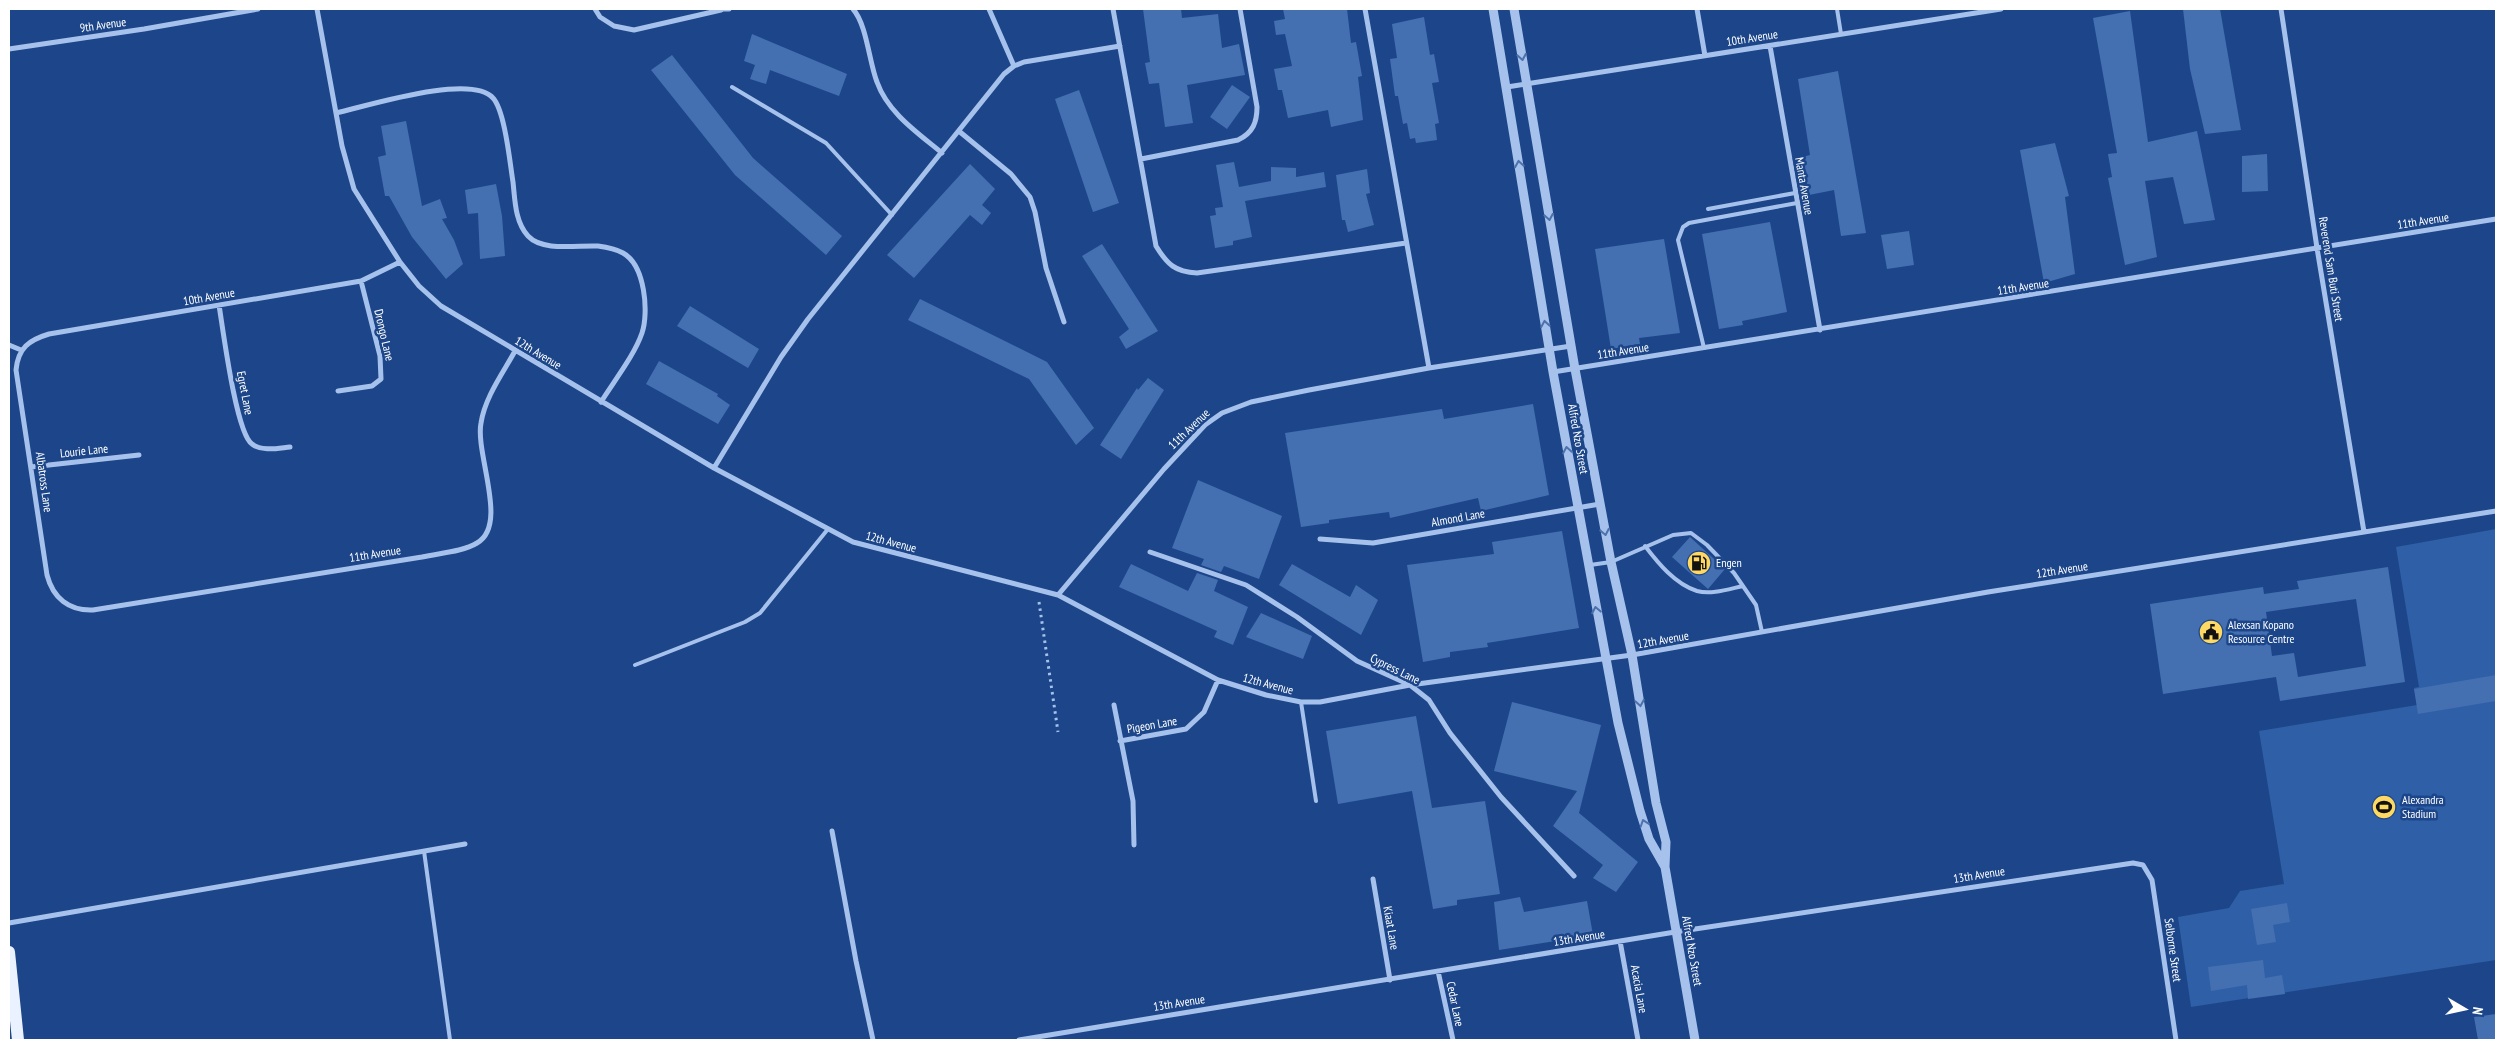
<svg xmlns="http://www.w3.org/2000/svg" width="2505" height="1049" font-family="'PT Sans Narrow',sans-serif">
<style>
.green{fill:#2f5fa7}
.building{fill:#4470b2;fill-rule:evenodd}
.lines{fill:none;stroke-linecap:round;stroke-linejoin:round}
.path{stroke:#a6c2ec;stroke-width:3;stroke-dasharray:2.5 4;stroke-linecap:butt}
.service{stroke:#a6c2ec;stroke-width:4}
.minor{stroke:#a6c2ec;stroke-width:5}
.tertiary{stroke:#a6c2ec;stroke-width:9}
.primary{stroke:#ebf2ff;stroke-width:12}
.oneway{stroke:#4c71ac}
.labels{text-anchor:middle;stroke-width:5;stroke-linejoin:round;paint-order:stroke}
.street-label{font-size:12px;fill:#fff;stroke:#1c4689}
.poi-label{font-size:12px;fill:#fff;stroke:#1c4689;text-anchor:start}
</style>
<rect width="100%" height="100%" fill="#1c4689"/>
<path class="green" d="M2496,529V960L2191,1007L2178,917L2229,908L2240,891L2284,884L2259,731L2417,705L2414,688L2419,687L2396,547Z"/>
<path class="building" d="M1143,9H1181L1182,18L1218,14L1222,48L1239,44L1245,75L1187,85L1193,123L1165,127L1159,83L1149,84L1145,63L1150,62Z
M1283,9H1347L1351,43L1356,42L1362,76L1358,77L1363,120L1331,127L1328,110L1288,118L1282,90H1278L1274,69L1292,66L1285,34L1276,35L1274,21L1285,19Z
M2183,9H2220L2241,130L2205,134L2190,69Z
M2130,11L2148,142L2197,131L2215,220L2184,224L2173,177L2145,181L2157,257L2125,265L2108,178L2112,177L2108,154L2117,153L2093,18Z
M1424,17L1430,55L1434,54L1439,82L1432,83L1439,123L1435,124L1437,140L1416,143L1415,138L1410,139L1407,123L1403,124L1398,96H1395L1390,59L1397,58L1392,24Z
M752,34L847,74L839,96L770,70L766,84L750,79L755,65L744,61Z
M672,55L753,158L842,236L826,255L735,175L651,70Z
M1838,71L1866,233L1841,236L1834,190L1809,195L1802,157L1810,155L1798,79Z
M1232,85L1250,97L1227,129L1210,117Z
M1079,90L1119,203L1093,212L1055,99Z
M406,121L422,206L440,199L447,218L442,219L454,240L463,264L446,279L412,237L389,196H385L378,157L386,155L381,126Z
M2055,143L2069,196L2065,197L2075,274L2044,283L2020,150Z
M2267,154L2268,191L2242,192V156Z
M1234,162L1239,187L1271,181V167L1296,168V177L1324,172L1326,187L1245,201L1252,237L1233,241V245L1215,248L1210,216L1216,215L1215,208L1223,207L1216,165Z
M970,164L995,189L982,205L991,213L982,225L970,215L914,278L887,255Z
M1367,169L1370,193L1366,194L1374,225L1348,232L1345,220H1342L1336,175Z
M496,184L502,216L505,256L480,259L478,213L468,214L465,190Z
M1770,222L1787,312L1742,321L1743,325L1719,329L1702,234Z
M1909,231L1914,265L1887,269L1881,235Z
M1664,239L1680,333L1639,338L1640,344L1611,349L1595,249Z
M1102,244L1158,331L1126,349L1119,337L1129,329L1082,256Z
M920,299L1047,362L1094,428L1076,445L1029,379L908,320Z
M690,306L759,349L748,368L677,326Z
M659,361L718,394L717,396L730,405L718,424L646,384Z
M1148,378L1164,390L1121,459L1100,445L1137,388L1138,390Z
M1533,404L1549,495L1481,511L1478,498L1390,518L1389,512L1329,520V523L1301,527L1285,433L1442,409L1444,419Z
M1198,480L1282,516L1259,579L1224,566L1221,572L1201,565L1204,559L1172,548Z
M1562,531L1579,628L1487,643L1488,647L1450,652V657L1423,662L1407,565L1494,554L1492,542Z
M1690,537L1725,569L1708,589L1672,557Z
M1131,564L1188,591L1197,573L1218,580L1214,591L1248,607L1233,645L1214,637L1217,631L1119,587Z
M1292,564L1350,597L1356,585L1378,600L1361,635L1279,585Z
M2388,567L2405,682L2280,701L2276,677L2163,694L2150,604L2263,587L2264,594L2299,589L2297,581ZM2356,599L2366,666L2298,677L2294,653L2272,656L2266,612Z
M1261,613L1312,636L1303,659L1246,637Z
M2496,675V701L2418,714L2414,689Z
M1512,702L1601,725L1579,813L1638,862L1616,892L1593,878L1603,865L1553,826L1577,791L1494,771Z
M1416,716L1432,808L1485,801L1500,894L1457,900V905L1433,909L1412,791L1338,804L1326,731Z
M1520,897L1524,912L1587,901L1593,935L1499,950L1494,902Z
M2287,903L2290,922L2273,925L2276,942L2257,945L2251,909Z
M2263,960L2265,978L2282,975L2285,994L2248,999L2247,985L2211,991L2208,967Z
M2496,1014V1040H2478L2474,1017Z"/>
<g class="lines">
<path class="path" d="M1039,602L1058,732"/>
<path class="service" d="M1837,9L1841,34
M732,87L826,143L892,215
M1708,209L1795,193
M1704,348L1678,240L1683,227L1689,223L1797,203
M1645,546C1658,563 1675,584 1697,591C1711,595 1729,589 1743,586
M1590,565L1611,562L1673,535L1691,533L1707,545L1734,573L1756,605L1762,632
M635,665L745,622L760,613L828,529
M1301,702L1316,801
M424,851L450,1040"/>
<path class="minor" d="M317,9L342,146L354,189L400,262L419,286L441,306L714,468L853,542L1058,595L1218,680L1266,695L1301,702H1320L1410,685L1632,655L1988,592L2496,511
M595,9L600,17L614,26L634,30L721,10
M721,9H729
M853,9C867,25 869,62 877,82C888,113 918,133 942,153
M989,9L1014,66
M1113,9L1156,246C1167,264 1175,272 1197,273L1406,243
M1365,9L1429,368
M1697,9L1705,56
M2281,9L2317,248L2364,532
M1770,46L1820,330
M9,49L144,29L258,9
M1507,87L2001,9
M336,113C367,106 471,73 493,98C505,111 510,164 513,182C515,200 515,222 528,236C543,252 577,245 598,246C606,247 616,249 623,253C645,265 649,312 642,333C634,356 614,381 601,402
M960,132L1011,174L1030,197L1035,212L1046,268L1064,322
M1141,159L1238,140C1253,133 1257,122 1257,107L1240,9
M400,262L361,281L49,334C29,340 18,348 16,370L47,575C53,598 69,611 93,610L422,557C439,553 462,552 477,543C509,525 475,454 481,423C485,397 503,373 515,351
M219,305C223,329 236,433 252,444C262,452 279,448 290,447
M9,345L21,350
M1553,372L2496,219
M338,391L372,386L381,379L380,356L361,281
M31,467L139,455
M714,468L781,357L808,319L1004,74L1014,66L1024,62L1120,46
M1320,539L1373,543L1600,504
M1150,552L1246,585L1297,617L1357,661L1410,685L1429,700L1450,733L1501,797L1574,876
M1058,595L1164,469L1205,425L1222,413L1251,402L1309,390L1429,368L1571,346
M1114,705L1133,801L1134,845
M1120,741L1186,729L1204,712L1218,680
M832,831L856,961L873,1040
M1373,879L1390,980
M9,923L465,844
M1620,941L1638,1040
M1438,971L1453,1040
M1019,1040L1675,932L2133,863L2143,865L2152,880L2176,1040"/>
<path class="tertiary" d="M1493,9L1553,372L1618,723L1640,811L1649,839L1665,867
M1514,9L1575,369L1611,562L1632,655L1656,803L1666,842L1665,867L1695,1040"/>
<path class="primary" d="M9,952L18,1040"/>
</g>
<defs><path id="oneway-chevron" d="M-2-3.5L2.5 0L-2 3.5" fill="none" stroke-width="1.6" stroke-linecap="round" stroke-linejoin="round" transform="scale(1.25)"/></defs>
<g class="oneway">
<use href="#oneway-chevron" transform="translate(1522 57) rotate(80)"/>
<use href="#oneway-chevron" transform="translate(1519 164) rotate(-99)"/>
<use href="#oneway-chevron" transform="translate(1549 217) rotate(80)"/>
<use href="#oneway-chevron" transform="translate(1545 324) rotate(-99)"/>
<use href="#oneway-chevron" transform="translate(1567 450) rotate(-100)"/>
<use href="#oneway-chevron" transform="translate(1605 532) rotate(79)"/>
<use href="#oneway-chevron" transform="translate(1596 610) rotate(-101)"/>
<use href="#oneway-chevron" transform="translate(1640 703) rotate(81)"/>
<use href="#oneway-chevron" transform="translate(1644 823) rotate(-109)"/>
</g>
<defs>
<g id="fuel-disc" transform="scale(1.25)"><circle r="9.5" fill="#fdd863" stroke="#1c4689"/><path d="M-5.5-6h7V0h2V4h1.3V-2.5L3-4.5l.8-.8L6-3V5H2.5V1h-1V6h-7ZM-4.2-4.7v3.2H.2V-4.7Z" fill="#111"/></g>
<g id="civic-disc" transform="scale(1.25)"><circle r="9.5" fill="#fdd863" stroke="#1c4689"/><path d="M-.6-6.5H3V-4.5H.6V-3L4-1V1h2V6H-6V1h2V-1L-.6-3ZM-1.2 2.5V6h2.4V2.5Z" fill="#111"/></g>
<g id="stadium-disc" transform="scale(1.25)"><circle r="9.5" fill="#fdd863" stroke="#1c4689"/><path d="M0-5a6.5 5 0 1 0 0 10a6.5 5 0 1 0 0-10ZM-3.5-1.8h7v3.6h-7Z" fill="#111"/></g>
</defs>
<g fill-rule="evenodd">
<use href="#fuel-disc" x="1699" y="563"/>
<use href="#civic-disc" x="2211" y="632"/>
<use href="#stadium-disc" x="2384" y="807"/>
</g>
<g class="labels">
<g class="street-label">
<text transform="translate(103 25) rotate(-8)" y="4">9th Avenue</text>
<text transform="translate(1752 38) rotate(-9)" y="4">10th Avenue</text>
<text transform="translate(1804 186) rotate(80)" y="4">Manta Avenue</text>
<text transform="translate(2423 221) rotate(-9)" y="4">11th Avenue</text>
<text transform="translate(2331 269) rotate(81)" y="4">Reverend Sam Buti Street</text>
<text transform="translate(2023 287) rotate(-9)" y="4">11th Avenue</text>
<text transform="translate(209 297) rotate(-10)" y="4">10th Avenue</text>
<text transform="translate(384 335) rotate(77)" y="4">Drongo Lane</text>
<text transform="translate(1623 351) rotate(-9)" y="4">11th Avenue</text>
<text transform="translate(538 353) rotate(31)" y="4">12th Avenue</text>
<text transform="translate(245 393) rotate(79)" y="4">Egret Lane</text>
<text transform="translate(1189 429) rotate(-44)" y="4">11th Avenue</text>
<text transform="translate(1578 439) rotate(80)" y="4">Alfred Nzo Street</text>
<text transform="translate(84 451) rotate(-6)" y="4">Lourie Lane</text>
<text transform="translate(44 482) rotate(82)" y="4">Albatross Lane</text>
<text transform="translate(1458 518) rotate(-10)" y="4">Almond Lane</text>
<text transform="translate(891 542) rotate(15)" y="4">12th Avenue</text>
<text transform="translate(375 554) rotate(-9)" y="4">11th Avenue</text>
<text transform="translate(2062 570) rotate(-9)" y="4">12th Avenue</text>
<text transform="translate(1663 640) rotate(-10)" y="4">12th Avenue</text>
<text transform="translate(1395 669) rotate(26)" y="4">Cypress Lane</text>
<text transform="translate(1268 684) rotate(15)" y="4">12th Avenue</text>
<text transform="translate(1152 725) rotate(-10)" y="4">Pigeon Lane</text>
<text transform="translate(1979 875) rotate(-9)" y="4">13th Avenue</text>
<text transform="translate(1391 928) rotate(80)" y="4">Kiaat Lane</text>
<text transform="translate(1579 938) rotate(-9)" y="4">13th Avenue</text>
<text transform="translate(2173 950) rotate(82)" y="4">Selborne Street</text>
<text transform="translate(1692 951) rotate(80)" y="4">Alfred Nzo Street</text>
<text transform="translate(1639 989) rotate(80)" y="4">Acacia Lane</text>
<text transform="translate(1179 1003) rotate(-9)" y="4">13th Avenue</text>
<text transform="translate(1455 1004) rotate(78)" y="4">Cedar Lane</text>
</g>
<g class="poi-label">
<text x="1716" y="567">Engen</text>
<text x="2228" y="629">Alexsan Kopano<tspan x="2228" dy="14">Resource Centre</tspan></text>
<text x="2402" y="804">Alexandra<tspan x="2402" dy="14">Stadium</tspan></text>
</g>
</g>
<rect width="2505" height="1049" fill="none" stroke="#ffffff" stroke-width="20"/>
<g transform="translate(2465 1009) rotate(99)" stroke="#1c4689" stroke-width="4" paint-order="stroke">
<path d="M0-4L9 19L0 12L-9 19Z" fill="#ffffff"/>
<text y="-8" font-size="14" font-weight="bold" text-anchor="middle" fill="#ffffff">N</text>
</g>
</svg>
